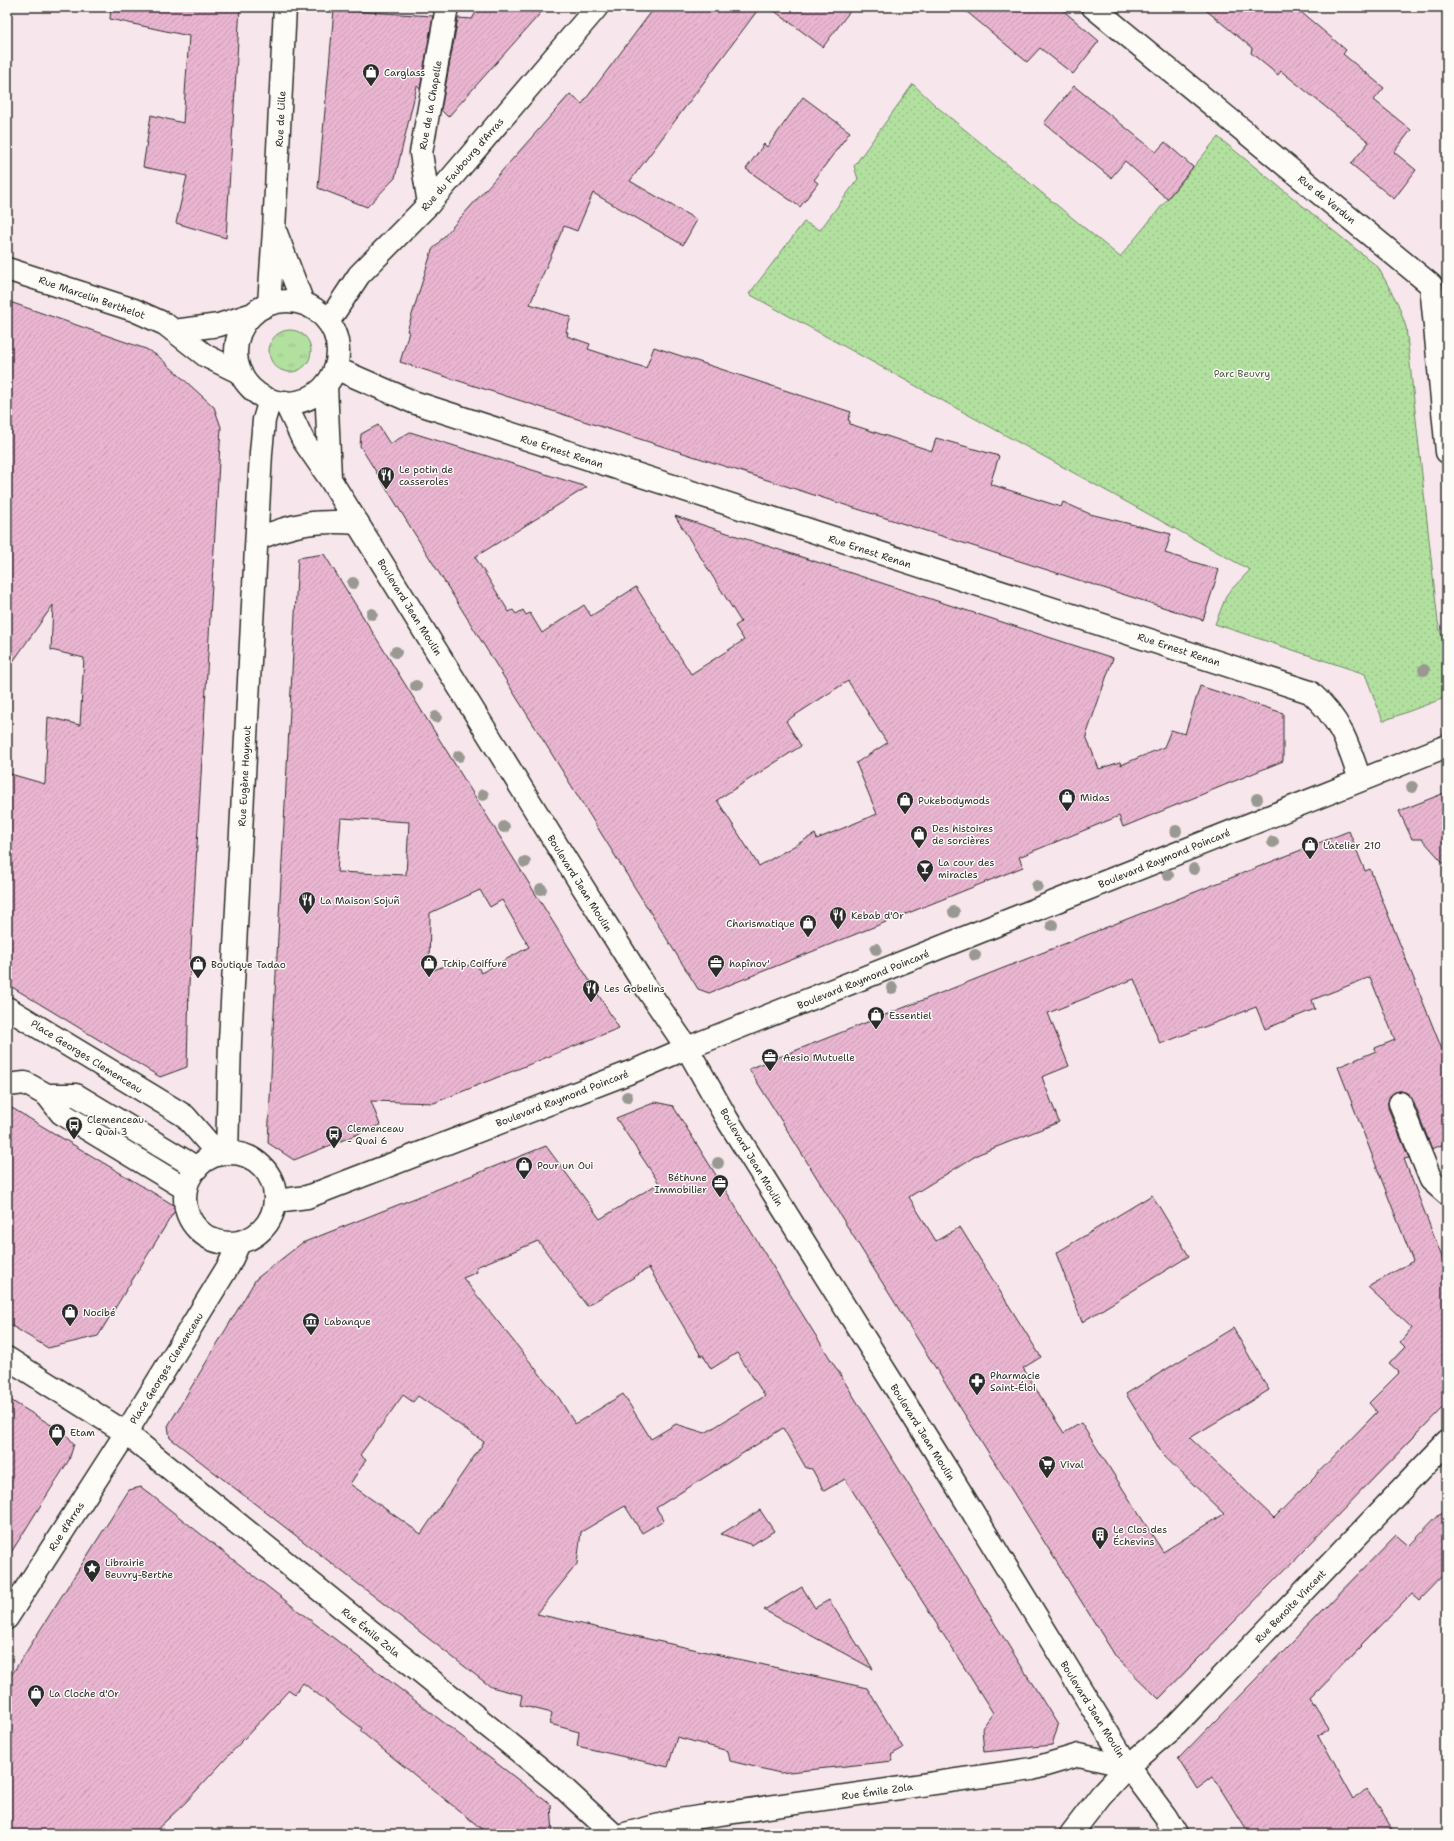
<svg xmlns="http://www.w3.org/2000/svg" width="1454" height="1841" font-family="'Shantell Sans',sans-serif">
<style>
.grass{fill:url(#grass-tufts);stroke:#6e8665}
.park{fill:url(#park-dots);stroke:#6e8665}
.building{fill:url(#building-hatch);stroke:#2b2b2b;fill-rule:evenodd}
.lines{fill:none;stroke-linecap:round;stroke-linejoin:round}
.minor-casing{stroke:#2b2b2b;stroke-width:25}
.major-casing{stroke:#2b2b2b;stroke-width:25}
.minor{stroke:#fdfcf7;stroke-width:22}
.major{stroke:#fdfcf7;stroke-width:22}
.tree{fill:#9a9892}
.labels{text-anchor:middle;stroke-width:3;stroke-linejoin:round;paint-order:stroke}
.poi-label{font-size:10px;fill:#2b2b2b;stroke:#fdfcf7;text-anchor:start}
.street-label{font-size:10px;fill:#2b2b2b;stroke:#fdfcf7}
.park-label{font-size:10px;fill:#4d5848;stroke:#fdfcf7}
</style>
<defs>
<pattern id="grass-tufts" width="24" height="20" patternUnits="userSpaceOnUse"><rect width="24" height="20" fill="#b2e09f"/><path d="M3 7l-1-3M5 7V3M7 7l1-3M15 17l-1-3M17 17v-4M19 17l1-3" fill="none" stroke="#99c089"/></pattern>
<pattern id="park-dots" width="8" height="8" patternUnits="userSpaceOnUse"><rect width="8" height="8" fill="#b2e09f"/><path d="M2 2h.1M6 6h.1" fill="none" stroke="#99c089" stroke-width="1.8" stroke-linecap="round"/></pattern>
<pattern id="building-hatch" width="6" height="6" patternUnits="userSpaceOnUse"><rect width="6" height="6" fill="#eab5d1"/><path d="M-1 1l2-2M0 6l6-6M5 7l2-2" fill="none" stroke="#c99cb4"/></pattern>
</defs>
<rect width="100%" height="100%" fill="#f7e7ec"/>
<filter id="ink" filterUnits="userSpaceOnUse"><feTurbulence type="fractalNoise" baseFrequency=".025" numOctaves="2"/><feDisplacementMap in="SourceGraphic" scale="8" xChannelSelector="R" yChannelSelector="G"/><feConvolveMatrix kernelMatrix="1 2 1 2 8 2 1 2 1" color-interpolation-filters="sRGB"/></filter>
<g filter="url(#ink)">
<path class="grass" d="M269 351a21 21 0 1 1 42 0a21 21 0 1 1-42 0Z"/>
<path class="park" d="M913,84L936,106L1120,257L1218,137L1378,267L1398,304L1406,327L1438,622L1447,656V697L1383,721L1365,674L1215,624L1227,594L1250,570L749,294L804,222L820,230L858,179L854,166Z"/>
<path class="building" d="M111,7H240L226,238L176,223L187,176L143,167L151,115L183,123L189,36L110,19Z
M479,7H546L448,117L441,110L458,18L472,19Z
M655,7H760L630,181L697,220L683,245L593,193L577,231L564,226L530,304L571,317L566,332H568L567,336L590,344L588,349L646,368L654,347L851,412L848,420L850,421V424L932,451L936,438L999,456L990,484L1061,507L1063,502L1090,514L1171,534L1165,553L1219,570L1203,620L400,362L409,332L407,331L432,250L570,94L582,104Z
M769,7H853L823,47Z
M961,7H1059L1099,41L1073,74L1040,48L1027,62Z
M1202,7H1295L1346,50L1343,54L1384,88L1374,100L1411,130L1394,152L1416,170L1394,199L1351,164L1369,142L1281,71L1278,75L1251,53L1252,48Z
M334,10L433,16L420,89L417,86L395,178L367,207L318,188Z
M1074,86L1156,152L1165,142L1193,167L1167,199L1125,161L1111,178L1044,123Z
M803,97L850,132L814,180L818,183L800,207L746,169L764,144L767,147Z
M7,301L146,349L158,356L214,407L221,427L189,985L187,1067L160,1077L7,984V773L45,784L48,717L80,725L84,658L51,650L53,605L7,670Z
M378,425L390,444L410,432L587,487L475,557L509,612L513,610L516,614L523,610L526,615L530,613L542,633L584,605L591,616L636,587L691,674L744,640L735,626L741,622L675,516L1113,658L1086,736L1099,769L1120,762L1121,765L1164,747L1171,730L1185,734L1200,686L1283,713V761L1123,827L1119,816L1019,857L1023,867L709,993L698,989L360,446L361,434ZM848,681L887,743L856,763L877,814L817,839L815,834L759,866L717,800L801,746L786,721Z
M324,554L619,1028L434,1103L371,1101L380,1125L294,1160L268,1143L273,1031L298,558ZM341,818L409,822L406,875L337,872ZM480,890L490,907L502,900L529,947L481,973L476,962L462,968L459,960L429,972L430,913Z
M1447,792V867L1422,839H1412L1399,811Z
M1349,831L1365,871L1370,869L1447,1062V1143L1432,1149L1412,1098L1407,1093L1401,1091L1395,1092L1390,1096L1388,1102V1108L1409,1158L1404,1159L1447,1270V1403L1159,1699L1116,1657L749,1069ZM1370,977L1395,1040L1375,1048L1376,1051L1338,1067L1413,1261L1368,1287L1412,1328L1400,1342L1405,1347L1389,1364L1399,1373L1369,1403L1377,1412L1274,1518L1190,1438L1269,1390L1233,1328L1126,1394L1163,1455L1224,1514L1163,1552L1081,1423L1064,1433L1044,1402L1023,1368L1041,1357L960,1227L936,1241L909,1197L979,1154L1059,1122L1042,1077L1069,1066L1048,1013L1134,979L1160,1044L1256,1007L1265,1029L1315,1009L1312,1000Z
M656,1102L673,1106L1058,1725L1052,1745L984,1752L982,1728L993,1713L845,1479L824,1491L812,1469L806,1468L783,1428L656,1508L664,1520L642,1533L625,1506L581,1532L577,1564L537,1614L867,1688L903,1748L891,1755L893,1761L780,1773L730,1761L728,1751L677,1737L668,1767L577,1746L579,1732L550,1724L552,1713L520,1705L522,1695L491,1687L170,1438L168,1426L256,1279L302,1243L546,1146L600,1219L659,1183L616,1118ZM538,1241L587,1306L649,1268L701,1356L703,1355L711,1369L737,1353L765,1396L705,1433L676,1424L651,1439L623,1394L575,1424L559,1398L463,1278L477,1272L476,1267ZM403,1395L413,1402L418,1396L484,1442L421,1534L350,1484L366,1460L360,1455Z
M7,1105L177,1207L98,1336L48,1348L7,1323Z
M1152,1195L1189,1256L1082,1322L1056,1253Z
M7,1398L66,1434L74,1444L69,1460L7,1559Z
M141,1487L305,1616L551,1805L553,1834H488L360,1731L362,1728L303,1683L295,1694L289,1690L185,1803L152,1834H7V1682L129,1490Z
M1447,1507V1573L1420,1601L1412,1594L1310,1698L1329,1728L1318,1735L1353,1798L1366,1786L1395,1834H1249L1213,1777L1197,1789L1178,1759L1396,1535L1409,1546Z
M760,1510L774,1531L752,1545L721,1534Z
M802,1587L815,1608L829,1600L873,1669L764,1610Z"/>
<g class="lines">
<g class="minor-casing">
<path id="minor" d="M1093,7L1431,285L1447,452
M429,204L421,153L447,7
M335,368L413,402L1310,692C1340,719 1348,743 1360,780
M257,539C295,523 318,520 358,523
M7,1008L185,1116L218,1154
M7,1085L25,1083L47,1095L61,1113L186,1189
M47,1095H76L197,1168
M1400,1103L1431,1180L1447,1194
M185 1198a45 45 0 1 1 90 0a45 45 0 1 1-90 0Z
M227,1153L230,1041L261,453L264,420L270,400
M276,1201L307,1197L636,1070L687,1048L1447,746
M7,1358L126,1433L558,1783L613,1834
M7,1618L126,1433L229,1265L239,1243
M625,1834L679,1820L1032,1769L1079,1755L1128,1766
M1071,1834L1101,1795L1128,1766L1176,1725L1447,1442"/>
</g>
<g class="major-casing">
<path id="major" d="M276,233L303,303
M7,269L134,310L165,324L206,356L241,373
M236 352a51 51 0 1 1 102 0a51 51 0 1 1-102 0Z
M269,304L274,230L285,7
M328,322L359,275L429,204L597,7
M174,331L219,325L253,314
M326,385L330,478
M285,402L303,440L330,479L579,881L643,983L687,1048L727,1119L947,1470L1077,1683L1128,1766L1166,1817L1176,1834"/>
</g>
<use href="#minor" class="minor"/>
<use href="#major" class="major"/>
</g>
<g class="tree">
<circle cx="353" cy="583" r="6"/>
<circle cx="372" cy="614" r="6"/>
<circle cx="396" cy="652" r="6"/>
<circle cx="1424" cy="670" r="6"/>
<circle cx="416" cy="686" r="6"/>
<circle cx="436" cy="717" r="6"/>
<circle cx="459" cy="756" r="6"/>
<circle cx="1412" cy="787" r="6"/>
<circle cx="483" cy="795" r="6"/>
<circle cx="1257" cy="799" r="6"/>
<circle cx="504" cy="827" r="6"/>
<circle cx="1176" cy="831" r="6"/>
<circle cx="1273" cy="842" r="6"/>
<circle cx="525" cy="862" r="6"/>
<circle cx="1194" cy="869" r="6"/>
<circle cx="1168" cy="875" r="6"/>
<circle cx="1037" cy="886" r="6"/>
<circle cx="541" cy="889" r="6"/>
<circle cx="954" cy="912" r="6"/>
<circle cx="1052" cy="925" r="6"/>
<circle cx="876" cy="949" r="6"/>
<circle cx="975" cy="955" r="6"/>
<circle cx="892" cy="988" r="6"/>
<circle cx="627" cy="1097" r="6"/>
<circle cx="718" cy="1163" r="6"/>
</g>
</g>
<defs>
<g id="shop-pin" transform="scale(0.9)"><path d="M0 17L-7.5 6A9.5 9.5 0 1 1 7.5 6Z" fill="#2b2b2b" stroke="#fdfcf7"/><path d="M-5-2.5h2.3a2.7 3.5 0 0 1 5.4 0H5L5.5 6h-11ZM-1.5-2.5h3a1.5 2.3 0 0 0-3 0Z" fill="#fff"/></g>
<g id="restaurant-pin" transform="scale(0.9)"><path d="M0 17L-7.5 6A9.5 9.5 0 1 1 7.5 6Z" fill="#2b2b2b" stroke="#fdfcf7"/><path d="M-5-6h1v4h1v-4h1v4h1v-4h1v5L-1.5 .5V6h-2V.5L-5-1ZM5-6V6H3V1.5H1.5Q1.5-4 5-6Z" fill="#fff"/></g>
<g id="bar-pin" transform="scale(0.9)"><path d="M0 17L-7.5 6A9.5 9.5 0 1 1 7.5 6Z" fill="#2b2b2b" stroke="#fdfcf7"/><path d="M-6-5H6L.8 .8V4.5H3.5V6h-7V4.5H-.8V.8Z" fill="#fff"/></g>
<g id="office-pin" transform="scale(0.9)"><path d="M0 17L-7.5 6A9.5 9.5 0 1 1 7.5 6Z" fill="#2b2b2b" stroke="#fdfcf7"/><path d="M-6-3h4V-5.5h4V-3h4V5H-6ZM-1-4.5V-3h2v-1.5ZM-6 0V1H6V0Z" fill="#fff"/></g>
<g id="bus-pin" transform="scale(0.9)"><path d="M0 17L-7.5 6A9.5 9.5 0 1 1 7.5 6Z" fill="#2b2b2b" stroke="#fdfcf7"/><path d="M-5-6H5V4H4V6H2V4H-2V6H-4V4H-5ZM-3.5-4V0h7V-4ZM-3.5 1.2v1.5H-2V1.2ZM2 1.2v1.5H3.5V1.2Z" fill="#fff"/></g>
<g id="museum-pin" transform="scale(0.9)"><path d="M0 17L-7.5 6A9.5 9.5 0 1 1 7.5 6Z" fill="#2b2b2b" stroke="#fdfcf7"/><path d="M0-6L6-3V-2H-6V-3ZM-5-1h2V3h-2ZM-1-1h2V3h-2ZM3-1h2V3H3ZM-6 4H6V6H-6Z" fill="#fff"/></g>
<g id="pharmacy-pin" transform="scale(0.9)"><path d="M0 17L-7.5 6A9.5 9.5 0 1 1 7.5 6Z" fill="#2b2b2b" stroke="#fdfcf7"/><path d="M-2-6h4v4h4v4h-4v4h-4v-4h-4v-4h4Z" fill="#fff"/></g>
<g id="supermarket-pin" transform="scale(0.9)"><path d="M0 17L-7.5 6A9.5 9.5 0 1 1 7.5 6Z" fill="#2b2b2b" stroke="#fdfcf7"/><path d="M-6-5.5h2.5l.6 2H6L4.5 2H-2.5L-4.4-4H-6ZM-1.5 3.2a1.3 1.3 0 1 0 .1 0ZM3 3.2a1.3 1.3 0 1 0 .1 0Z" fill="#fff"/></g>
<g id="building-pin" transform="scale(0.9)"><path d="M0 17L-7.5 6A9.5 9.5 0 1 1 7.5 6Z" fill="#2b2b2b" stroke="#fdfcf7"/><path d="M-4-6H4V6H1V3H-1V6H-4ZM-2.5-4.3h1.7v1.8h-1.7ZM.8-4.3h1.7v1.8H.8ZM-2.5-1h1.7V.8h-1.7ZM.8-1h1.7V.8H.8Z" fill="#fff"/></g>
<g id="sight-pin" transform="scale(0.9)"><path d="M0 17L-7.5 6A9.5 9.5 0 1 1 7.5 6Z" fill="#2b2b2b" stroke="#fdfcf7"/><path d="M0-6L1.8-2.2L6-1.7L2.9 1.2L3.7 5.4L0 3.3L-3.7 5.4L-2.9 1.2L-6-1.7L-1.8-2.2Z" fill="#fff"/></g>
</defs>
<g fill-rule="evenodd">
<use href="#shop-pin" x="371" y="72"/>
<use href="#restaurant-pin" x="386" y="475"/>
<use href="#shop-pin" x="1067" y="797"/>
<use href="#shop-pin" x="905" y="800"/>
<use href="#shop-pin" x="919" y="834"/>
<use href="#shop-pin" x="1310" y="845"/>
<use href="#bar-pin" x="925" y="868"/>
<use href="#restaurant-pin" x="307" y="900"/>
<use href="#restaurant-pin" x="838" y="915"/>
<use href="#shop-pin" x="808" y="923"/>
<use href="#shop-pin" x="429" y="963"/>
<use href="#office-pin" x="716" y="963"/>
<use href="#shop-pin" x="198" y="964"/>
<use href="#restaurant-pin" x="591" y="988"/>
<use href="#shop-pin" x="876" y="1015"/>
<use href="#office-pin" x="770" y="1057"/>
<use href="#bus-pin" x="74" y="1125"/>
<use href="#bus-pin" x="334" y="1134"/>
<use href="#shop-pin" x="524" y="1165"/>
<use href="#office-pin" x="720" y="1183"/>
<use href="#shop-pin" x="70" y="1312"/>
<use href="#museum-pin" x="311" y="1321"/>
<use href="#pharmacy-pin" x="977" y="1381"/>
<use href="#shop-pin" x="57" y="1432"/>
<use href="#supermarket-pin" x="1047" y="1464"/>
<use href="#building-pin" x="1100" y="1535"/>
<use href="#sight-pin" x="92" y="1568"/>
<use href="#shop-pin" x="36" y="1693"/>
</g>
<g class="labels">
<g class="poi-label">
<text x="384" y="76">Carglass</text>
<text x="399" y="473">Le potin de<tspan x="399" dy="12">casseroles</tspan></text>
<text x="1080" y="801">Midas</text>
<text x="918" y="804">Pukebodymods</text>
<text x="932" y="832">Des histoires<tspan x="932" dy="12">de sorcières</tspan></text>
<text x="1323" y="849">L’atelier 210</text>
<text x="938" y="866">La cour des<tspan x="938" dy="12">miracles</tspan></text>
<text x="320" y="904">La Maison Sojuñ</text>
<text x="851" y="919">Kebab d'Or</text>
<text x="795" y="927" text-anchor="end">Charismatique</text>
<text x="442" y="967">Tchip Coiffure</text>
<text x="729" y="967">hapînov'</text>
<text x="211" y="968">Boutique Tadao</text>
<text x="604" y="992">Les Gobelins</text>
<text x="889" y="1019">Essentiel</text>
<text x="783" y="1061">Aesio Mutuelle</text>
<text x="87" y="1123">Clemenceau<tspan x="87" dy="12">- Quai 3</tspan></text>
<text x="347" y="1132">Clemenceau<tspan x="347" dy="12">- Quai 6</tspan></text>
<text x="537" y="1169">Pour un Oui</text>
<text x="707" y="1181" text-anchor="end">Béthune<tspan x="707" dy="12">Immobilier</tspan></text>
<text x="83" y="1316">Nocibé</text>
<text x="324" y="1325">Labanque</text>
<text x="990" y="1379">Pharmacie<tspan x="990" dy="12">Saint-Éloi</tspan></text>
<text x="70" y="1436">Etam</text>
<text x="1060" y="1468">Vival</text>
<text x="1113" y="1533">Le Clos des<tspan x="1113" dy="12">Échevins</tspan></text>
<text x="105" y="1566">Librairie<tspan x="105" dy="12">Beuvry-Berthe</tspan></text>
<text x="49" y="1697">La Cloche d'Or</text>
</g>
<g class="street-label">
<text transform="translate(430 105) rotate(-80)" y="4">Rue de la Chapelle</text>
<text transform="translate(280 119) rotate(-87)" y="4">Rue de Lille</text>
<text transform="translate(462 164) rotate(-49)" y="4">Rue du Faubourg d'Arras</text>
<text transform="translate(1327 199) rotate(39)" y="4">Rue de Verdun</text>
<text transform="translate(92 297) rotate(19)" y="4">Rue Marcelin Berthelot</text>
<text transform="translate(562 451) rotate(18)" y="4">Rue Ernest Renan</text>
<text transform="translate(870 551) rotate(18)" y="4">Rue Ernest Renan</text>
<text transform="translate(410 607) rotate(58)" y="4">Boulevard Jean Moulin</text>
<text transform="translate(1179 649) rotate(18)" y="4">Rue Ernest Renan</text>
<text transform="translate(244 776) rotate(-87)" y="4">Rue Eugène Haynaut</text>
<text transform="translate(1164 858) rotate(-22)" y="4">Boulevard Raymond Poincaré</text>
<text transform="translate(580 883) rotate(58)" y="4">Boulevard Jean Moulin</text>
<text transform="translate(863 979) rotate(-22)" y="4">Boulevard Raymond Poincaré</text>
<text transform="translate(87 1056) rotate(32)" y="4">Place Georges Clemenceau</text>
<text transform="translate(562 1098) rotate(-21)" y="4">Boulevard Raymond Poincaré</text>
<text transform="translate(752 1157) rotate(59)" y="4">Boulevard Jean Moulin</text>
<text transform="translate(166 1368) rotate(-58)" y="4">Place Georges Clemenceau</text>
<text transform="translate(923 1432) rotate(58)" y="4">Boulevard Jean Moulin</text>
<text transform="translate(66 1526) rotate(-57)" y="4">Rue d'Arras</text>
<text transform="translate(1290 1606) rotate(-46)" y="4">Rue Benoite Vincent</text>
<text transform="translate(371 1632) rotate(39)" y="4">Rue Émile Zola</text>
<text transform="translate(1093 1709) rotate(58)" y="4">Boulevard Jean Moulin</text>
<text transform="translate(877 1791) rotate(-8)" y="4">Rue Émile Zola</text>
</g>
<g class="park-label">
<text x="1242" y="377">Parc Beuvry</text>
</g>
</g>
<rect width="1454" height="1841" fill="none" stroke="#fdfcf7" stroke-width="24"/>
<rect x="12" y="12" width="1430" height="1817" fill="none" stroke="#2b2b2b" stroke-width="1.5" filter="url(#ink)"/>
</svg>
